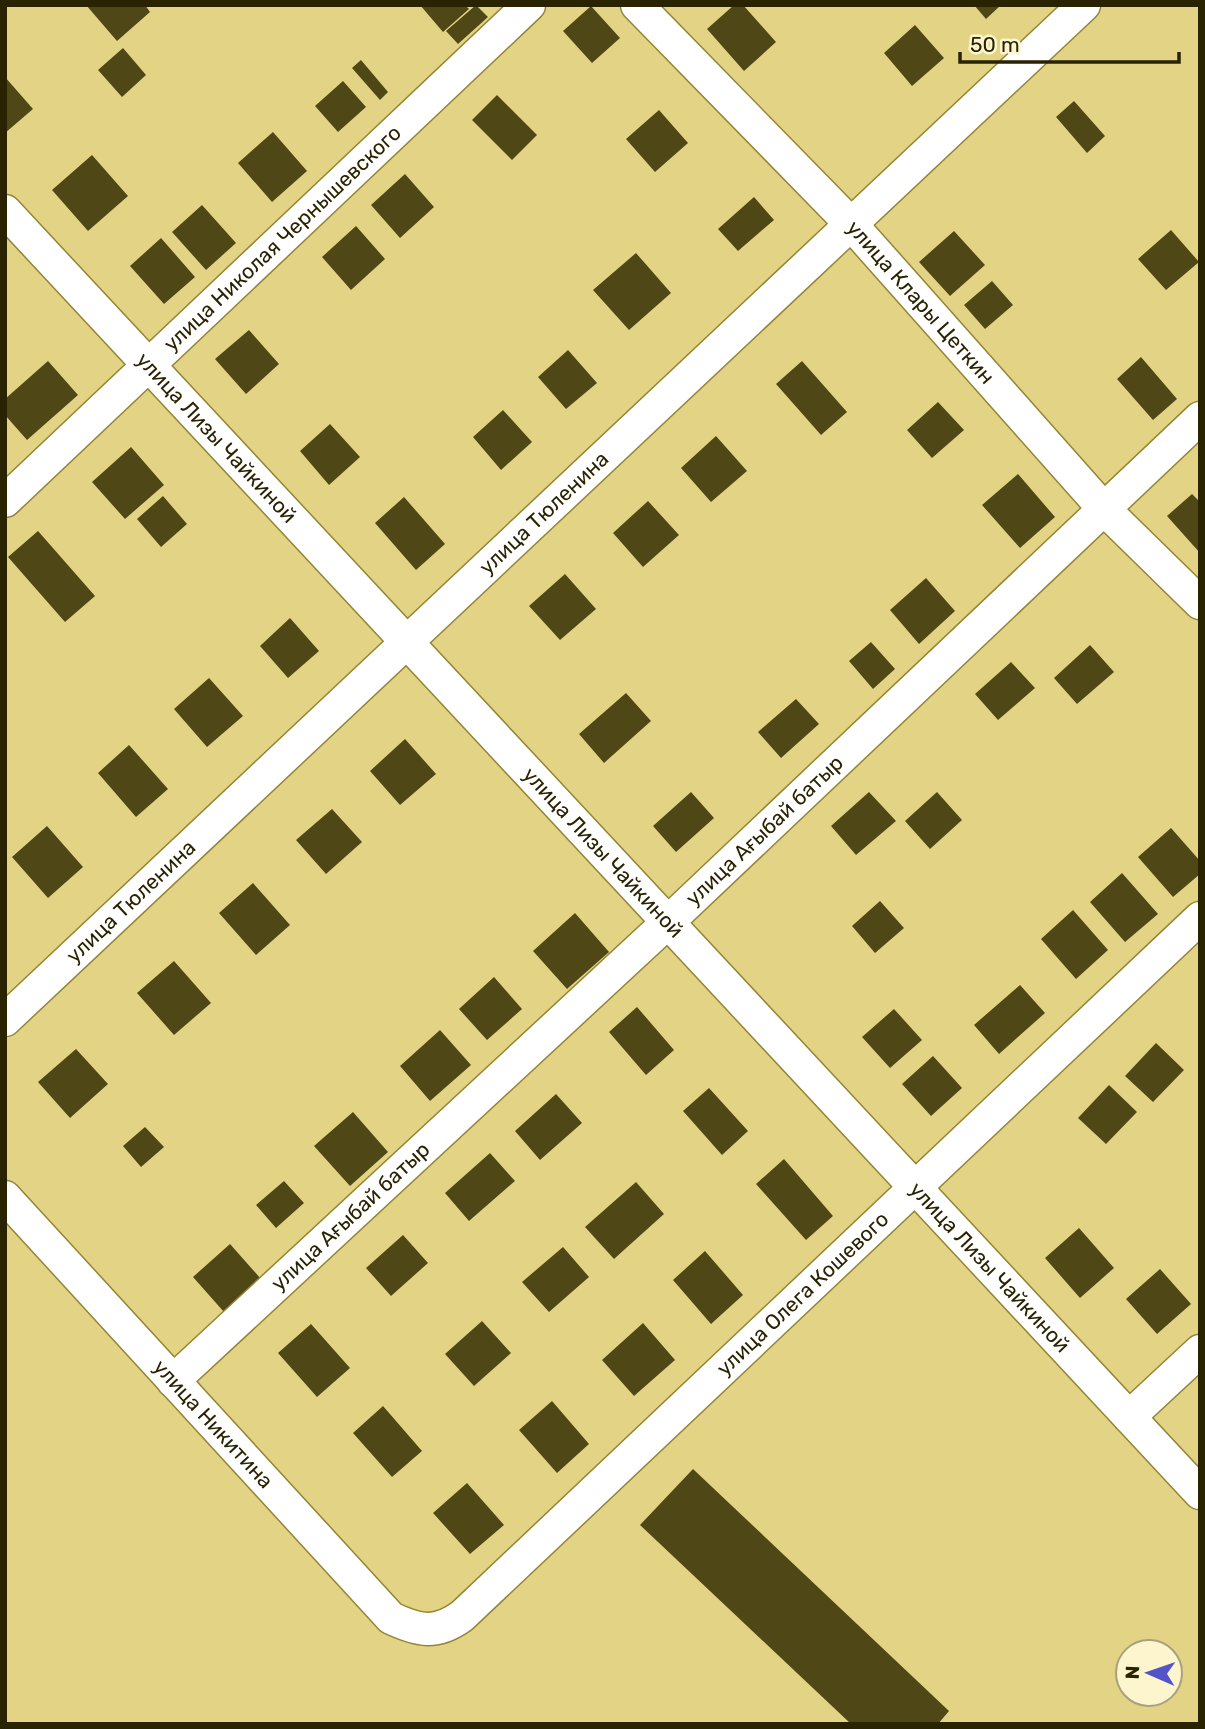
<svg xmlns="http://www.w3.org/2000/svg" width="1205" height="1729" font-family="Rubik,sans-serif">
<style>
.building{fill:#504717}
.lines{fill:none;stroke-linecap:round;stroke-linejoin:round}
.minor-casing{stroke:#948536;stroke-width:35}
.minor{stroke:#fff;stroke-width:32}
.labels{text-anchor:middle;stroke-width:7;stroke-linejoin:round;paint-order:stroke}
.street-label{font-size:21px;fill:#292302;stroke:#fcf5ce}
</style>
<rect width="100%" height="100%" fill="#e3d485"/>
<path class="building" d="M86,5H145L150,12L117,41Z
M420,5H465L469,9L443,32Z
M476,5L488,17L458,44L446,31Z
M734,5H743L776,42L744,71L707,29Z
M974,5H1001L986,19Z
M591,6L620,38L592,63L563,31Z
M915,25L944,58L912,86L884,53Z
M123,48L146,75L122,97L98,70Z
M361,60L388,92L380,100L352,68Z
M5,77L33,109L5,133Z
M343,81L366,107L338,132L315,106Z
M497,95L537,135L512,160L472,120Z
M1074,101L1105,136L1087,153L1056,117Z
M659,110L688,143L655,172L626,139Z
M273,132L307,171L272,202L238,163Z
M92,155L128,196L88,231L52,190Z
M405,174L434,207L400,238L371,205Z
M754,197L774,220L738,251L718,229Z
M202,205L236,243L206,270L172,232Z
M356,226L385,259L351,290L322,257Z
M1171,230L1199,262L1166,290L1138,259Z
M954,231L985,265L950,296L919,262Z
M161,238L195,277L164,304L130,266Z
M636,253L671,293L629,330L593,290Z
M992,281L1013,305L985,329L964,305Z
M249,330L279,364L246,394L215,359Z
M568,350L597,383L566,409L538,377Z
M1141,357L1177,399L1153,420L1117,379Z
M48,361L78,395L27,440L5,415V399Z
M802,361L847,412L821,435L776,384Z
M938,402L964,430L932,458L907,430Z
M503,410L532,442L501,470L473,437Z
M330,424L360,457L329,485L300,451Z
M716,436L747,471L711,502L681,468Z
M131,447L164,485L125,519L92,482Z
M1018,474L1055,517L1020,548L982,505Z
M1192,494L1200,502V553L1167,516Z
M163,496L187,524L161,547L137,519Z
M404,497L445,544L416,570L375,523Z
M648,501L679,535L643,567L613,533Z
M38,531L95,596L65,622L8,557Z
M565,574L596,609L560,640L529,606Z
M926,578L955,611L919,644L890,610Z
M290,618L319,651L288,678L260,646Z
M871,642L895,669L873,689L849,661Z
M1090,645L1114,672L1077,704L1054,678Z
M1011,662L1035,688L998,720L975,694Z
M209,678L243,716L207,747L174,709Z
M626,693L651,721L604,763L579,734Z
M796,699L819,724L781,758L758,732Z
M405,739L436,774L400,805L370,771Z
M129,745L168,789L136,817L98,773Z
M691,792L714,818L676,852L653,826Z
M869,792L896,821L856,855L831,826Z
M937,792L962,820L930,849L905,821Z
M332,809L362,842L326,874L296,840Z
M47,826L83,867L48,898L12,857Z
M1171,828L1200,861V874L1173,897L1138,857Z
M1122,873L1158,914L1125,942L1090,902Z
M253,883L290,925L256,955L219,913Z
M880,901L904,928L875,953L852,926Z
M1073,910L1108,950L1076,979L1041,939Z
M575,913L609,952L567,989L533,951Z
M174,961L211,1003L174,1035L137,993Z
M494,977L522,1009L487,1040L459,1009Z
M1020,985L1045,1013L999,1054L974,1025Z
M637,1007L674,1050L646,1075L609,1032Z
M894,1009L922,1040L890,1068L862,1037Z
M440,1030L471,1065L430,1101L400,1066Z
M1156,1043L1184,1070L1153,1102L1125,1076Z
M76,1049L108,1084L70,1118L38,1082Z
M933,1056L962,1088L931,1116L902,1084Z
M1109,1085L1137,1112L1106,1144L1078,1118Z
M709,1088L748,1131L722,1155L683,1111Z
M556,1094L582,1123L540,1160L515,1131Z
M353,1112L388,1152L350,1186L314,1146Z
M145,1127L164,1147L141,1167L123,1146Z
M490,1153L515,1181L469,1221L445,1193Z
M784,1159L833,1216L806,1240L756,1184Z
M284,1181L304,1203L276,1228L256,1205Z
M636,1182L664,1214L614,1259L585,1227Z
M1079,1228L1114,1268L1080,1298L1045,1258Z
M403,1235L428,1263L391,1296L366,1268Z
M230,1244L261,1279L224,1312L193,1277Z
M563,1247L589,1277L549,1312L522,1282Z
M705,1251L743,1295L711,1324L673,1280Z
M1160,1269L1191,1304L1157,1334L1126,1299Z
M482,1321L511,1353L474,1386L445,1354Z
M643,1323L675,1360L634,1396L602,1360Z
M311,1324L350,1368L317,1397L278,1353Z
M552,1401L589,1444L557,1473L519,1430Z
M383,1406L422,1451L392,1477L353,1433Z
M693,1469L949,1711L938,1724H851L640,1525Z
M467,1483L504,1525L470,1554L433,1513Z"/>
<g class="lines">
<g class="minor-casing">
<g id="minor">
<path id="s1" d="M637,5L851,224L1104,509L1200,603"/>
<path id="s2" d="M5,211L1200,1493"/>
<path id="s3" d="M5,501L529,5"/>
<path id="s4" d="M5,1020L1084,5"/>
<path id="s5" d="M5,1197L391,1618C419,1631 436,1635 462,1616L1200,918"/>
<path id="s6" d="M173,1381L668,922L1200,418"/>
<path d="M1129,1417L1200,1351"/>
</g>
</g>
<use href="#minor" class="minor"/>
</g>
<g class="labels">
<g class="street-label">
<text dy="7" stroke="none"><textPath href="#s3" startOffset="382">улица Николая Чернышевского</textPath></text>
<text dy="7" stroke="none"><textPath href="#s1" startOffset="411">улица Клары Цеткин</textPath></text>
<text dy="7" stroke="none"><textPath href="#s2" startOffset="310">улица Лизы Чайкиной</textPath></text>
<text dy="7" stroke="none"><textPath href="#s4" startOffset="740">улица Тюленина</textPath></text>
<text dy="7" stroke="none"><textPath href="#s6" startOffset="808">улица Ағыбай батыр</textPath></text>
<text dy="7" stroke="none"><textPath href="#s2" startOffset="877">улица Лизы Чайкиной</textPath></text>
<text dy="7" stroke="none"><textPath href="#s4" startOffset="173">улица Тюленина</textPath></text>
<text dy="7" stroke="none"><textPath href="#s6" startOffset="242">улица Ағыбай батыр</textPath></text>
<text dy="7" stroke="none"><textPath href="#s2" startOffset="1444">улица Лизы Чайкиной</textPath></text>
<text dy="7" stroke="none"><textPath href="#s5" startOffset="1116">улица Олега Кошевого</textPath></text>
<text dy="7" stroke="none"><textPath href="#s5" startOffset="308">улица Никитина</textPath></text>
</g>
</g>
<rect width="1205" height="1729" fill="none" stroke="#292302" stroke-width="14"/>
<g transform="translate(1149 1673) rotate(272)"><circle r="33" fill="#fcf5ce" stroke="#a8a17c" stroke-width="2"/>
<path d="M0-5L12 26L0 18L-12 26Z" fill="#5453ca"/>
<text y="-10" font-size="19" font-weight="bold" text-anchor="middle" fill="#292302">N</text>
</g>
<path d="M960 52v10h219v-10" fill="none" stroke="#292302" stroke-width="3.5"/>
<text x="970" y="52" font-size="21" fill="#292302" stroke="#fcf5ce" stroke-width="5" paint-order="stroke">50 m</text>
</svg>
